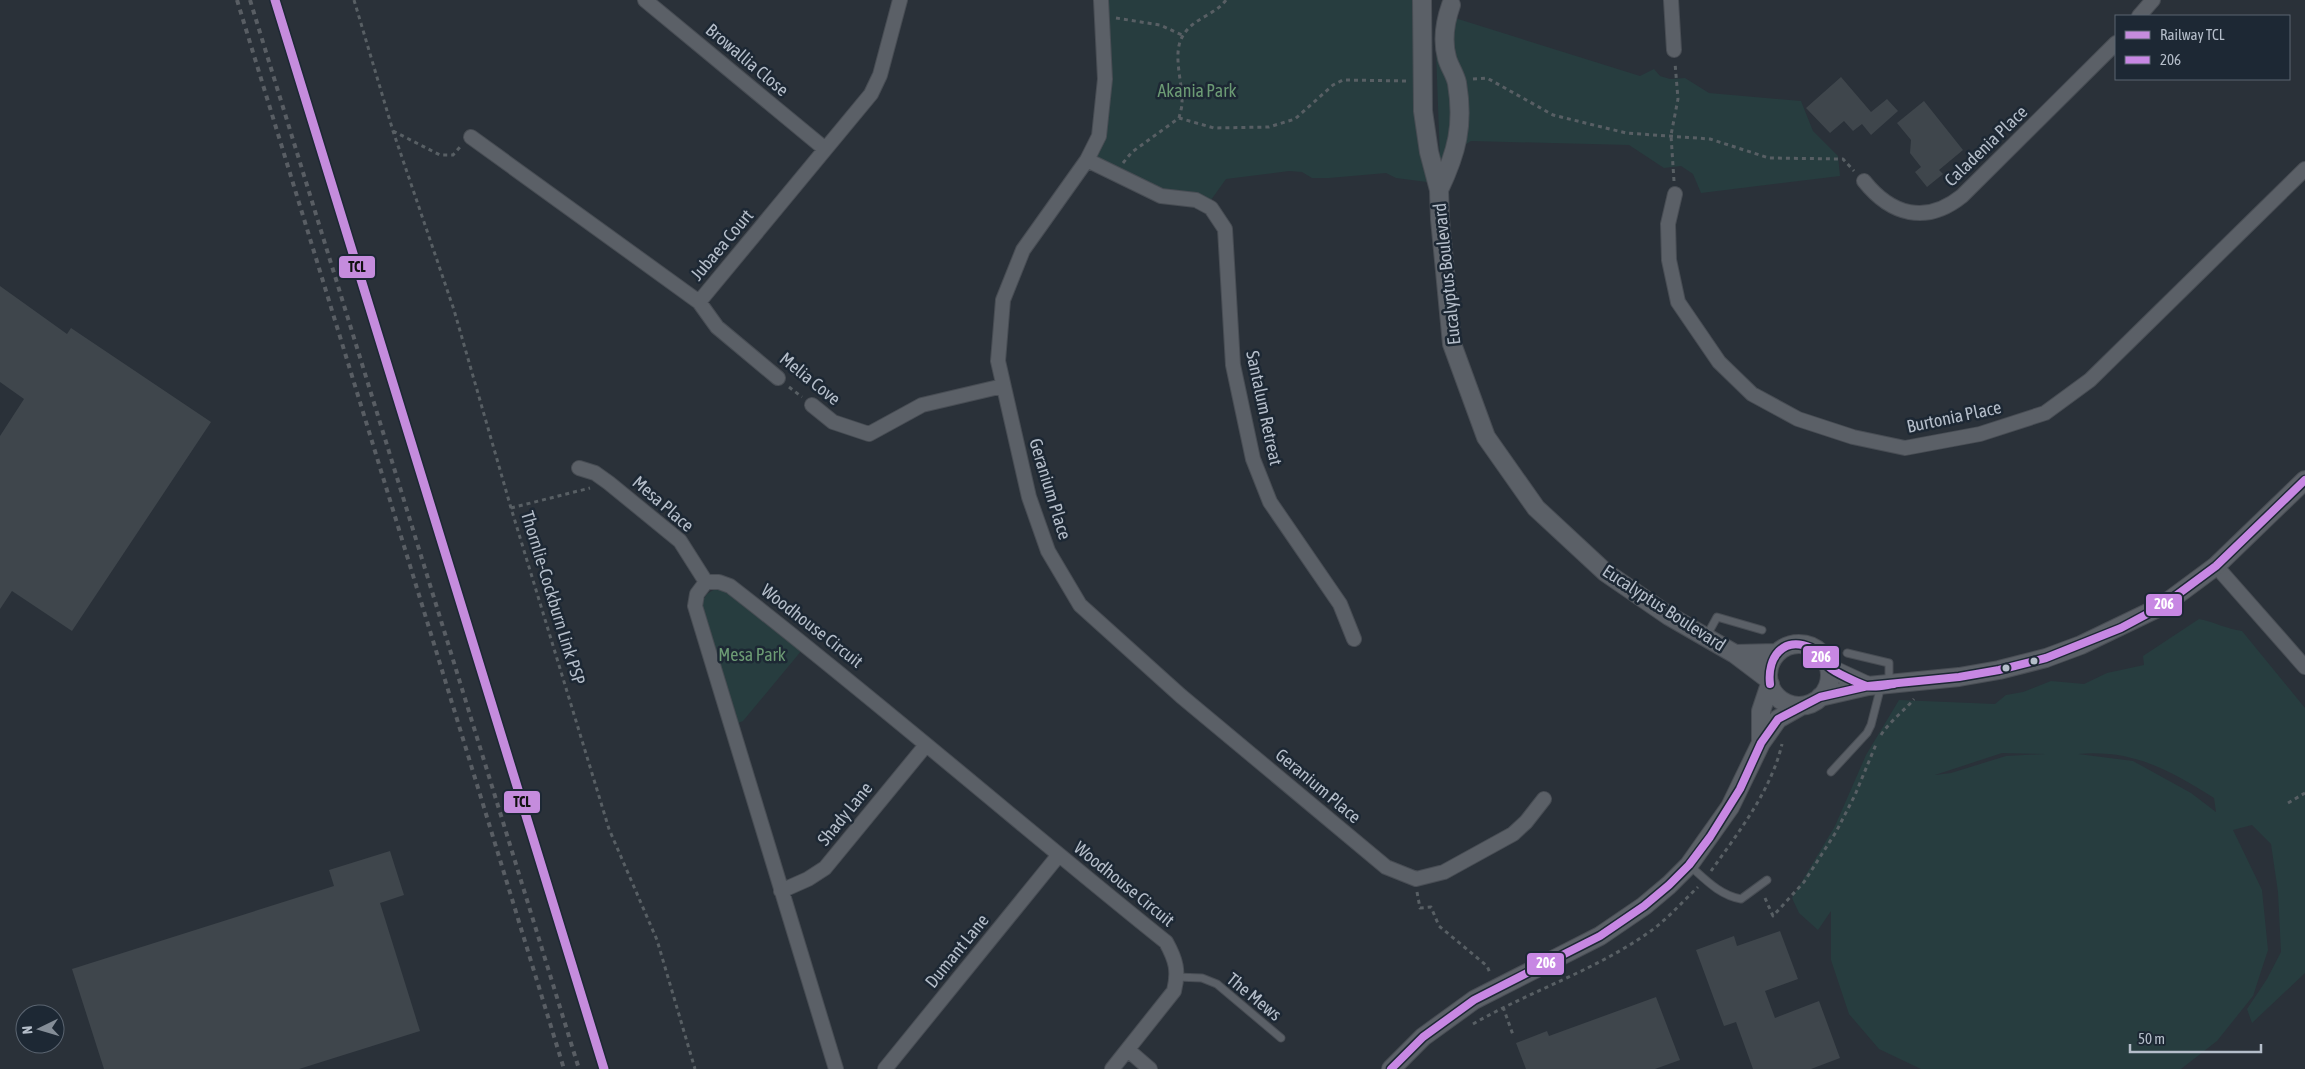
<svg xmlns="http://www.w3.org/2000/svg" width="2305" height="1069" font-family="'Asap Condensed',sans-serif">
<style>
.green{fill:#273d3f;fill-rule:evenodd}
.building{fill:#3f464c}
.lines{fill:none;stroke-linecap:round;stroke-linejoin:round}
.service-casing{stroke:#484d54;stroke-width:9}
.minor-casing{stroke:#484d54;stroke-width:16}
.tertiary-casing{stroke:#484d54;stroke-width:20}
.path{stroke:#585f64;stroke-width:3;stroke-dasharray:4 4;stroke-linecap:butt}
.service{stroke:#5b6067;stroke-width:7}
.minor{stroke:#5b6067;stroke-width:14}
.tertiary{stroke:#5b6067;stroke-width:18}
.rail{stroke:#595e64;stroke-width:4;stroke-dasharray:5 5;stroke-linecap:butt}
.bus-1-casing{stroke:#1d2834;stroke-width:11}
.bus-1{stroke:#c787e3;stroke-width:8}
.rail-1-casing{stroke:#1d2834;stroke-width:12}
.rail-1{stroke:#c58cdd;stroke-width:9}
.bus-dot{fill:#b5beca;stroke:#1d2834;stroke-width:2}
.labels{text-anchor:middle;stroke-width:5;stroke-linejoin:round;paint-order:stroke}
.street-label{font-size:18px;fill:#b5beca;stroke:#1d2834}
.park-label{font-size:18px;fill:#6c9b74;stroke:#1d2834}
.line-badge{stroke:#1d2834;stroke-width:2}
.badge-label{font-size:14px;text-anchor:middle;font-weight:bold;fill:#fff}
.pale-badge-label{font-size:14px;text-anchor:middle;font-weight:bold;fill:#111}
</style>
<rect width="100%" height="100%" fill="#2a3139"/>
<path class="green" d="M1102,0H1425L1430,76L1427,182L1396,178L1386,173L1329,178H1312L1302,172L1289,171L1226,179L1211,200L1164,194L1091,162L1099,136Z
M1439,13L1640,76L1654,69L1660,76L1670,79L1685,78L1709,93L1801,101L1813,131L1838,156L1840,176L1701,193L1693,174L1681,166L1664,168L1629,145L1471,141L1440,160L1436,51Z
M719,588L727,590L802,650L743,721L736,724L701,611C702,598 706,592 719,588Z
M2199,619C2214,622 2227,629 2242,631L2305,708V973L2252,1023L2247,1009L2267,979L2281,952L2278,892L2271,844L2252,825L2233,830L2262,890L2268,950L2253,996L2217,1041L2181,1069H1921L1879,1049L1849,1014L1831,960V911L1818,930L1799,913L1792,898L1835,826L1866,755L1899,700L1995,704L2006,695L2023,692L2051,681L2084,684L2107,673L2144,665L2143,656ZM2002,753L2046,754L2006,756L1951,773L1935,775ZM2078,754C2132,749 2170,770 2214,798L2216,812L2191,793L2133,761Z"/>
<path class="building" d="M1841,77L1871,112L1887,99L1898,111L1871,135L1862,124L1853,131L1844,121L1830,133L1806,108Z
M1924,101L1963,150L1939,170L1943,174L1927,187L1915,172L1921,167L1910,153L1911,140L1897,123Z
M0,286L67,334L71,328L211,422L72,631L12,591L0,609V436L24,399L0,382Z
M390,851L404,895L380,903L420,1031L299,1069H104L72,969L334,886L329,870Z
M1780,931L1798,979L1765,991L1775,1018L1819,1001L1840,1058L1811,1069H1753L1736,1022L1724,1026L1696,950L1734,936L1737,946Z
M1656,997L1680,1060L1655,1069H1526L1516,1043L1547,1031L1549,1036Z"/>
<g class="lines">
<g class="service-casing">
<path id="service" d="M1706,637L1717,617L1762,630
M1847,653L1889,663V682
M1831,772L1867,733L1871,725L1881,686
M1689,865C1705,879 1719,895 1741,899L1767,880
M1177,977L1202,978L1217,984L1281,1038"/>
</g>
<g class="minor-casing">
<path id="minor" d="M645,0L825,149
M1101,0L1105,79L1099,136L1087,160L1023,250L1003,300L998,361L1029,497L1048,551L1080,605L1181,696L1386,867L1416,879L1444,872L1513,834L1526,822L1544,799
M1671,0L1674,50
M2139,16L2153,0
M471,137L699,302L871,94L880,75L900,0
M1087,160L1161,196L1196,200L1211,208L1225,229L1233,365L1253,459L1270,502L1340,604L1354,639
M1864,181C1891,215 1926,225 1962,196L2116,43
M1675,194L1668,224L1669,260L1678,302L1719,362L1752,394L1798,419L1853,437L1905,448L1980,434L2045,413L2090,380L2305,169
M699,302L717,327L778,378
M812,405L833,422L869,434L922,405L1003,386
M579,468L595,473L609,483L680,541L706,582
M2216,566L2305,667
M781,891L808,879L825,868L926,745
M1128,1050L1150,1069
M836,1069L695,606L697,594L706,582H719L730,586C878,701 1020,825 1166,942C1176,960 1179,971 1174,991L1112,1069
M885,1069L1058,856"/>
</g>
<g class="tertiary-casing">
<path id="tertiary" d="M1422,0L1423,111L1429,152L1439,190L1440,219L1452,344L1486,437L1536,508L1605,572L1669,616L1735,654L1768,679
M1439,190C1457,152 1464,125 1457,83C1455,74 1449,66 1447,58C1442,40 1445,22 1451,5
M1768 675a31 31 0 1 1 62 0a31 31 0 1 1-62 0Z
M1735,654L1776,653
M1829,668L1868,686
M1820,697L1868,686L1959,677L1999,670L2046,658L2081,645L2162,606L2216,566L2305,480
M1761,743V711L1770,684
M1391,1069L1423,1037L1474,1000L1600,936L1644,906L1669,885L1689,865L1730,807L1761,743L1778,719L1801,706"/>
</g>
<path class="path" d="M354,0L393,131L454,310L511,508L609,829L657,940L695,1069
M1116,18L1160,25L1182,35
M1473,79L1487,78L1553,115L1626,133L1710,139L1769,158L1843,159L1854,171
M1179,118C1180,113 1182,108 1182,103C1183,82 1171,52 1184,34C1194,18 1215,15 1226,0
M393,131L440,155H453L461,146
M1123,163L1132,152L1179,118L1214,128L1269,127L1295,119L1333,85L1343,80L1407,81
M1674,181L1671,135L1678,99L1675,63
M789,387L802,397
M511,508L590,488
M1881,735C1890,721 1904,711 1914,699
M2288,803L2305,793
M1711,871C1738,833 1771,791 1782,744
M1417,892L1420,908L1431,907L1439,926L1487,966L1490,973
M1765,898L1773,916L1804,882L1836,832L1855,795L1877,742
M1503,1007L1513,1035
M1473,1024C1528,992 1591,972 1645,935C1665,922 1681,903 1698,887"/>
<use href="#service" class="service"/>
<use href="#minor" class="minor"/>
<use href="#tertiary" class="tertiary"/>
<path class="rail" d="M237,0L564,1069
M250,0L579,1069"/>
<g class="bus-1-casing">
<path id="bus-1" d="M1770,684C1767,658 1783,635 1811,648C1820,652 1822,661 1829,667C1834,672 1860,684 1867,686C1875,688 1886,685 1894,684
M1391,1069L1423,1037L1474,1000L1600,936L1644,906L1669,885L1689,865L1710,837L1740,789L1761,743L1778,719L1820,697L1868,686L1959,677L1999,670L2046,658L2121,628L2162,606L2216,566L2305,480"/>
</g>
<use href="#bus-1" class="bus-1"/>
<g class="rail-1-casing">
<path id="rail-1" d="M275,0L604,1069"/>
</g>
<use href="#rail-1" class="rail-1"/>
</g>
<g class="bus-dot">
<circle cx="2034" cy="661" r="4.5"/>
<circle cx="2006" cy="668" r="4.5"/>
</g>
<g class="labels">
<g class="street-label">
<text transform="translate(747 60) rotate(40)" y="6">Browallia Close</text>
<text transform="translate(1986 146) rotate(-44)" y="6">Caladenia Place</text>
<text transform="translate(722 245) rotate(-50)" y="6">Jubaea Court</text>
<text transform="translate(1447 274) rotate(-96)" y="6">Eucalyptus Boulevard</text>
<text transform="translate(810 379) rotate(39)" y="6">Melia Cove</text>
<text transform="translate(1264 408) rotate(78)" y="6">Santalum Retreat</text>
<text transform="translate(1954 417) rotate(-12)" y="6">Burtonia Place</text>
<text transform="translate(1050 489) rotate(73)" y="6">Geranium Place</text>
<text transform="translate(663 504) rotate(41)" y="6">Mesa Place</text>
<text transform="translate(553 598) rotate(73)" y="6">Thornlie-Cockburn Link PSP</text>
<text transform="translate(1664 608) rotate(33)" y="6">Eucalyptus Boulevard</text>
<text transform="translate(812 626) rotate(38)" y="6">Woodhouse Circuit</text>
<text transform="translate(1318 786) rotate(40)" y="6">Geranium Place</text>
<text transform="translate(845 814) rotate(-51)" y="6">Shady Lane</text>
<text transform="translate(1124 884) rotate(39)" y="6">Woodhouse Circuit</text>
<text transform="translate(957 951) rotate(-51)" y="6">Dumant Lane</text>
<text transform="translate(1254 997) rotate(39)" y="6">The Mews</text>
</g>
<g class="park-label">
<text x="1197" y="97">Akania Park</text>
<text x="752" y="661">Mesa Park</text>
</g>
</g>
<g class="line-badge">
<rect x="338" y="255" width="38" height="24" rx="5" fill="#c58cdd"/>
<rect x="2145" y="593" width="38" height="24" rx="5" fill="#c787e3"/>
<rect x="1802" y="645" width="38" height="24" rx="5" fill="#c787e3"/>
<rect x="503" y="790" width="38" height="24" rx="5" fill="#c58cdd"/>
<rect x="1526" y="952" width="39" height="24" rx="5" fill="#c787e3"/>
</g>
<g class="badge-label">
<text x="2164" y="609">206</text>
<text x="1821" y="662">206</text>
<text x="1546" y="968">206</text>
</g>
<g class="pale-badge-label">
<text x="357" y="272">TCL</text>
<text x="522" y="807">TCL</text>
</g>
<rect x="2115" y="15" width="175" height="65" fill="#1d2834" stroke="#5a6470"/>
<rect x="2125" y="31" width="25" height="8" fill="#c58cdd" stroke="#5a6470"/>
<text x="2160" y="40" font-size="15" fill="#b5beca">Railway TCL</text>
<rect x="2125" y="56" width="25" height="8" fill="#c787e3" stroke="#5a6470"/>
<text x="2160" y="65" font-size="15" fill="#b5beca">206</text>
<g transform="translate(40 1029) rotate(265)"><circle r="24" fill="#1d2834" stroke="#5a6470"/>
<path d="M0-4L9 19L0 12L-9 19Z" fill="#848d97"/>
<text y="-8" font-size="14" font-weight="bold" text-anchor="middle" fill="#b5beca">N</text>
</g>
<path d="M2130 1044v8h131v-8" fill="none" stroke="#b5beca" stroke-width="2.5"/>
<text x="2138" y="1044" font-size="15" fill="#b5beca" stroke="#1d2834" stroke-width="4" paint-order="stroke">50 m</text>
</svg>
